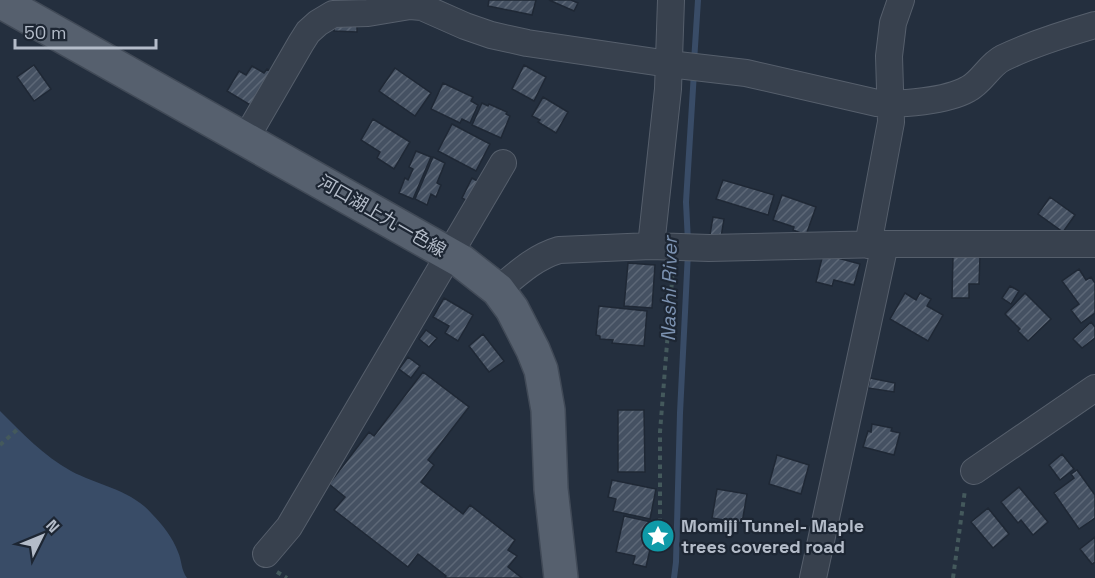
<svg xmlns="http://www.w3.org/2000/svg" width="1095" height="578" font-family="'Space Grotesk','Noto Sans JP',sans-serif">
<style>
.water{fill:#394c67}
.lines{fill:none;stroke-linecap:round;stroke-linejoin:round}
.stream{stroke:#394c67;stroke-width:6}
.building{fill:url(#building-hatch);stroke:#1f2835;stroke-width:1.5}
.minor-casing{stroke:#565f6c;stroke-width:28}
.major-casing{stroke:#414a57;stroke-width:36}
.path{stroke:#44595c;stroke-width:4;stroke-dasharray:4.5 4.5;stroke-linecap:butt}
.minor{stroke:#38414e;stroke-width:26}
.major{stroke:#56606e;stroke-width:33}
.labels{text-anchor:middle;stroke-width:4.5;stroke-linejoin:round;paint-order:stroke}
.street-label{font-size:18px;fill:#b4bcc9;stroke:#1d2633}
.poi-label{font-size:18px;font-weight:bold;fill:#b4bcc9;stroke:#1d2633;text-anchor:start}
.water-label{font-size:20px;font-style:italic;fill:#7c92b1;stroke:#1d2633}
</style>
<defs>
<pattern id="building-hatch" width="6" height="6" patternUnits="userSpaceOnUse" patternTransform="scale(1.5)"><rect width="6" height="6" fill="#455162"/><path d="M-1 1l2-2M0 6l6-6M5 7l2-2" fill="none" stroke="#5d6877"/></pattern>
</defs>
<rect width="100%" height="100%" fill="#242f3e"/>
<path class="water" d="M0,411C22,433 44,456 71,471C97,485 132,490 152,514C162,524 173,538 178,552C182,561 181,570 187,578H0Z"/>
<g class="lines">
<path class="stream" d="M694,62L698,0
M688,242L686,202L694,72
M674,578L676,562L680,413L688,252"/>
</g>
<path class="building" d="M489,0H536L532,15L488,6Z
M549,0H571L578,3L574,11Z
M335,25L357,26V32L334,31Z
M34,65L51,89L34,101L17,77Z
M524,65L546,77L534,101L512,89Z
M252,66L264,73L267,69L277,74L257,109L227,91L239,71L246,75Z
M395,68L431,93L415,116L379,91Z
M443,83L473,97L471,101L478,105L470,123L462,119L460,123L431,109Z
M543,97L568,112L556,133L538,122L540,120L532,116Z
M482,103L488,106L489,104L507,112L506,114L510,116L501,138L472,125Z
M373,119L410,142L394,169L377,158L380,152L361,140Z
M452,124L490,144L476,171L438,151Z
M416,151L431,157L413,199L399,193L405,178L408,180L413,169L409,167Z
M433,157L445,163L437,183L441,185L436,197L431,194L427,205L415,199Z
M472,178L481,183L471,203L462,198Z
M723,180L774,195L768,215L716,199Z
M782,195L816,207L806,235L793,230L794,227L773,220Z
M1050,197L1075,215L1063,232L1038,214Z
M713,217L724,219L721,237L710,235Z
M823,254L860,264L854,285L834,280L832,286L816,282Z
M953,256H980L979,284H969V298H952Z
M628,263L655,265L652,308L624,306Z
M1079,269L1086,280L1091,277L1095,283V313L1081,323L1071,310L1079,304L1062,281Z
M1010,286L1019,291L1011,304L1002,298Z
M905,293L916,300L920,293L931,299L927,306L943,315L928,341L890,319Z
M1025,293L1051,319L1028,341L1018,331L1020,329L1005,314Z
M444,298L473,315L458,341L445,333L449,326L433,317Z
M599,306L647,311L644,346L612,343L613,340L600,339V336L596,335Z
M1091,322L1095,327V338L1082,348L1073,339Z
M426,330L437,338L429,347L419,339Z
M483,334L504,361L489,372L469,346Z
M408,357L420,366L411,378L399,369Z
M423,372L469,407L428,460L434,465L421,482L463,514L470,505L515,540L508,550L517,556L508,567L522,578H445L446,576L418,554L408,567L334,510L345,497L329,484L369,432L374,436Z
M870,378L895,383L894,392L868,388Z
M618,410H644L645,472H618Z
M872,424L892,428L891,431L900,433L894,455L863,447L868,431L871,432Z
M1062,454L1074,469L1060,480L1049,465Z
M777,455L809,465L801,494L769,484Z
M1077,470L1095,495V518L1079,529L1054,493L1074,478L1071,474Z
M612,480L656,489L650,519L613,511L616,499L608,497Z
M1019,487L1048,522L1033,535L1021,520L1018,523L1001,502Z
M717,489L747,494L742,523L712,518Z
M988,508L1009,534L993,548L971,522Z
M624,516L656,523L646,567L633,564L635,556L616,552Z
M1095,537V562L1092,564L1080,549Z"/>
<g class="lines">
<g class="minor-casing">
<path id="minor" d="M246,138L301,43L308,32L318,23L333,14L368,13L410,6L422,7L465,26L491,35L527,43L669,64L746,73L877,103C901,105 947,101 968,89C982,82 989,65 1003,58C1032,44 1064,34 1095,25
M868,245L891,122L889,56L893,23L901,0
M651,246L668,89L671,0
M498,290C517,274 535,257 559,250L651,246L709,248L885,244H1095
M974,471L1095,388
M266,554L289,527L503,163
M813,578L885,244"/>
</g>
<g class="major-casing">
<path id="major" d="M0,1L461,261L498,290L512,309L533,350L541,370L548,410L551,489L561,578"/>
</g>
<path class="path" d="M0,445L20,427
M660,541V432L673,268
M277,572L287,578
M953,578L965,490"/>
<use href="#minor" class="minor"/>
<use href="#major" class="major"/>
</g>
<defs>
<g id="sight-disc" transform="scale(1.725)"><circle r="9.5" fill="#0f9aa8" stroke="#1d2633"/><path d="M0-6L1.8-2.2L6-1.7L2.9 1.2L3.7 5.4L0 3.3L-3.7 5.4L-2.9 1.2L-6-1.7L-1.8-2.2Z" fill="#fff"/></g>
</defs>
<g fill-rule="evenodd">
<use href="#sight-disc" x="658" y="536"/>
</g>
<g class="labels">
<g class="street-label">
<text transform="translate(382 216) rotate(30)" y="6">河口湖上九一色線</text>
</g>
<g class="poi-label">
<text x="681" y="532">Momiji Tunnel- Maple<tspan x="681" dy="21">trees covered road</tspan></text>
</g>
<g class="water-label">
<text transform="translate(669 289) rotate(-89)" y="7">Nashi River</text>
</g>
</g>
<g transform="translate(42 536) rotate(47)" stroke="#1d2633" stroke-width="4.5" paint-order="stroke">
<path d="M0-4.5L10 22L0 15L-10 22Z" fill="#b4bcc9"/>
<text y="-9" font-size="16" font-weight="bold" text-anchor="middle" fill="#b4bcc9">N</text>
</g>
<path d="M15 39v9h141v-9" fill="none" stroke="#b4bcc9" stroke-width="3"/>
<text x="24" y="39" font-size="18" fill="#b4bcc9" stroke="#1d2633" stroke-width="4.5" paint-order="stroke">50 m</text>
</svg>
